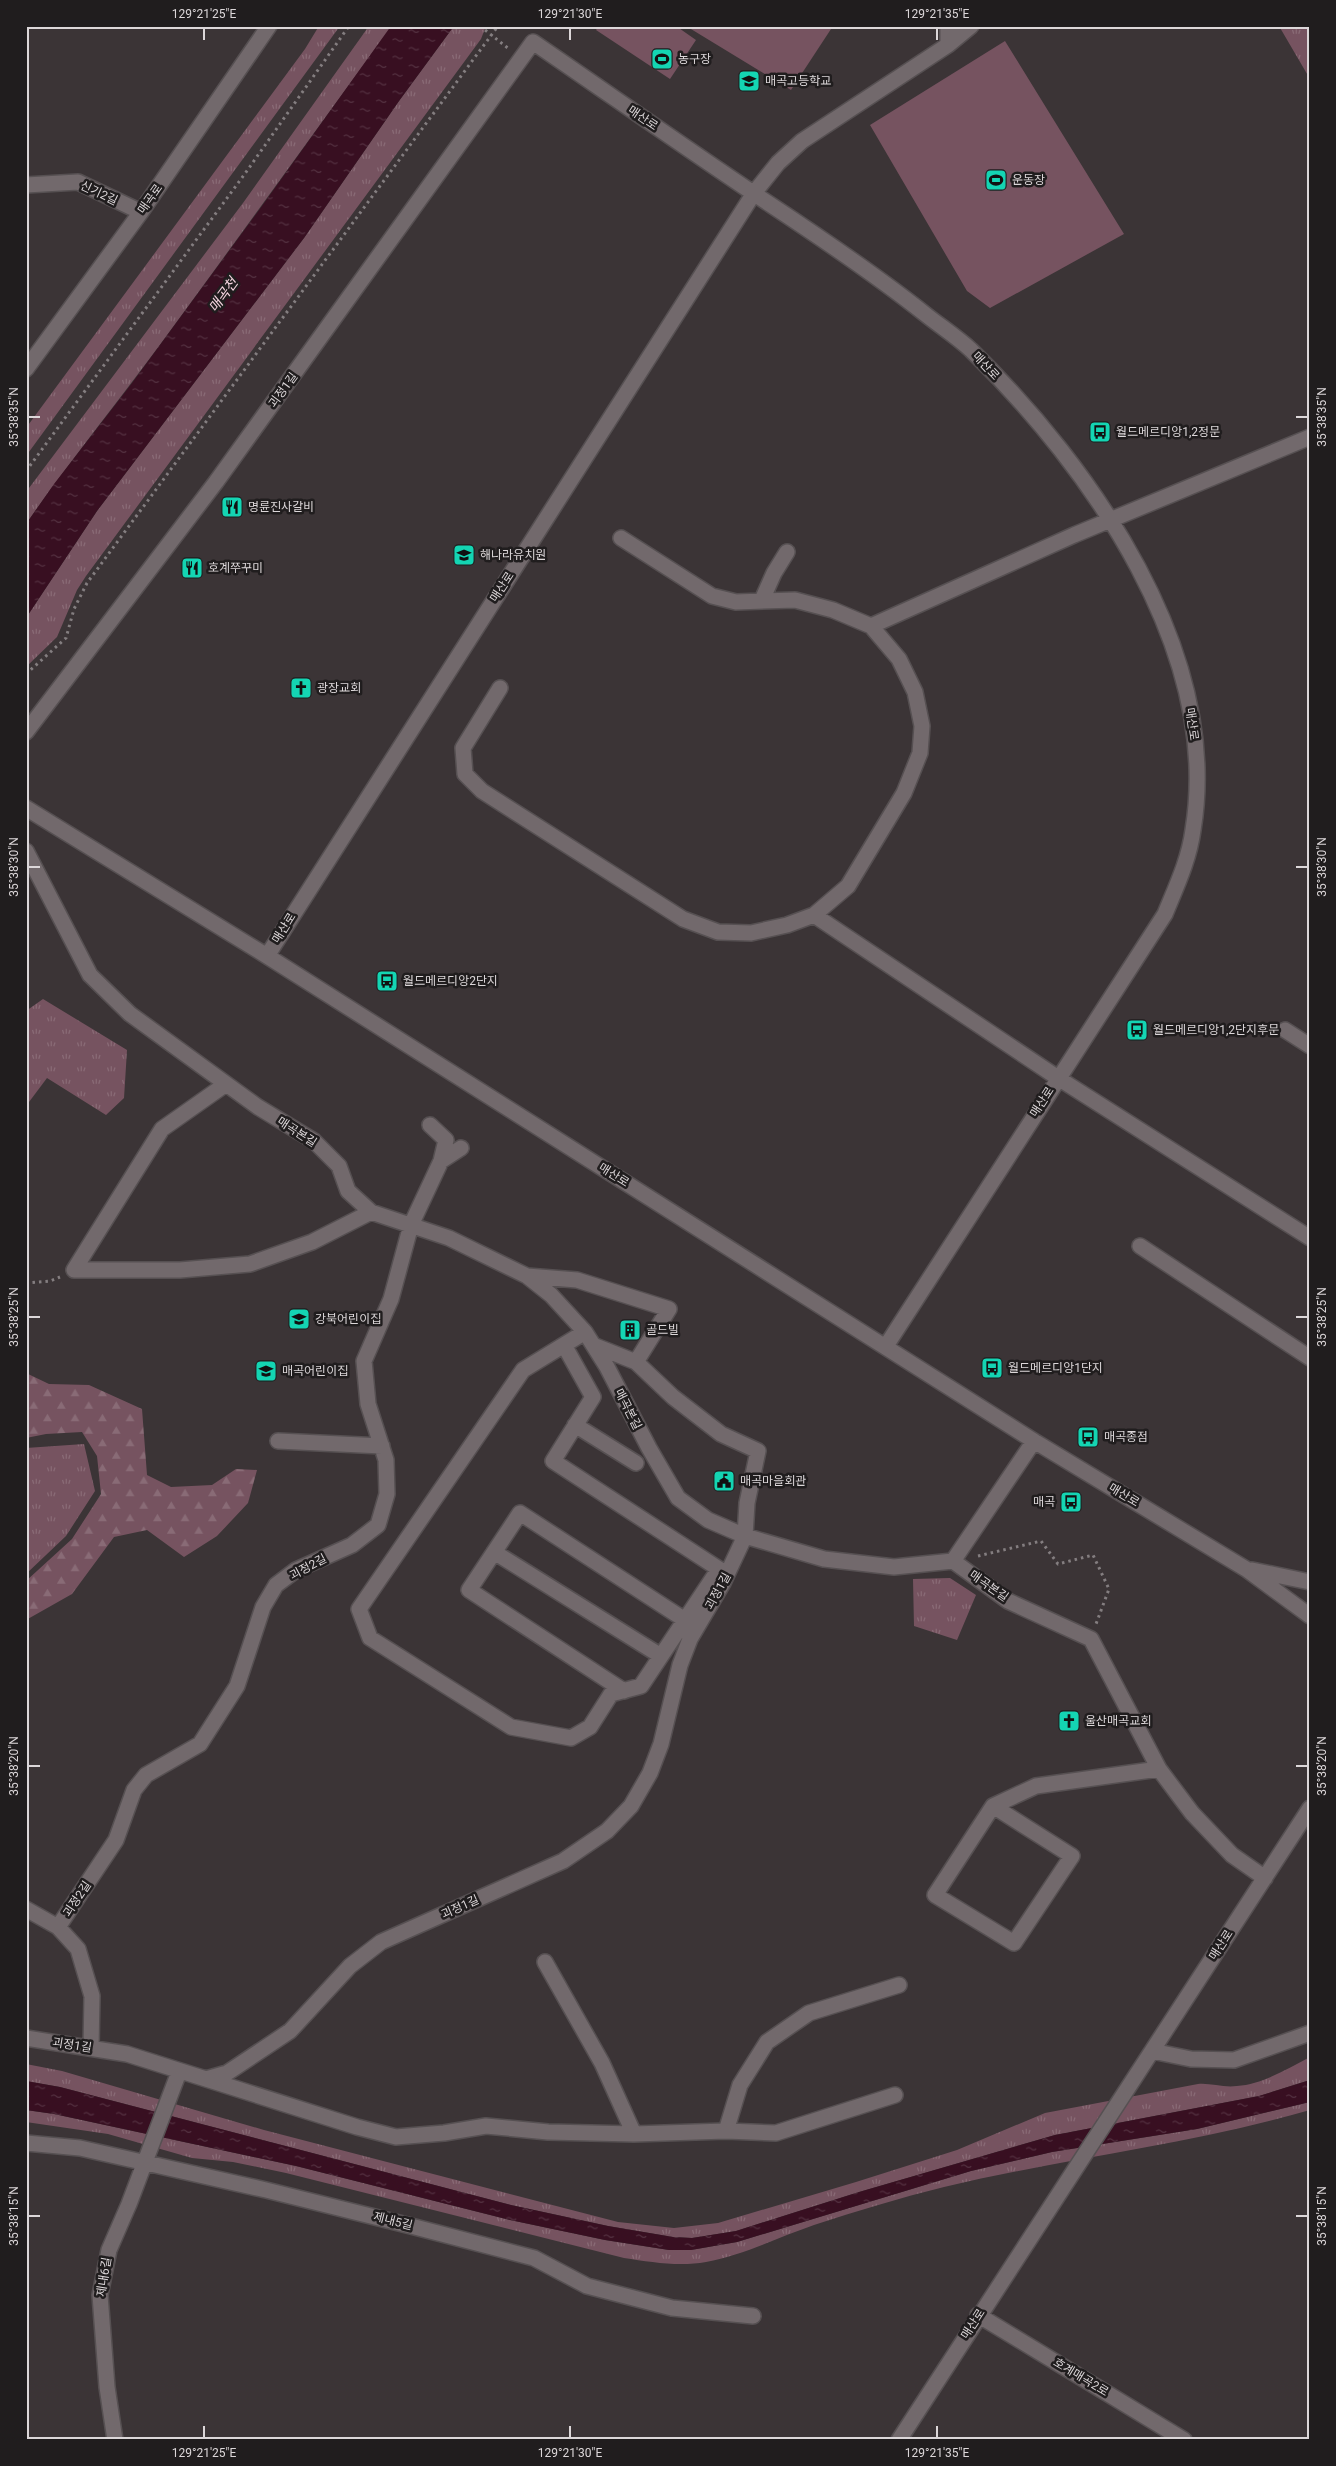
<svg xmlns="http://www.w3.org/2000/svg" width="1336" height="2466" font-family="Roboto,'Noto Sans KR',sans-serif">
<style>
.grass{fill:url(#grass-tufts)}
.forest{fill:url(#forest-firs)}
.pitch{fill:#765360}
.water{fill:url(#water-ripples)}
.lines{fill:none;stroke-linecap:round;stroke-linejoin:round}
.minor-casing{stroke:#565052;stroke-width:18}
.path{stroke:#847e80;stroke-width:3;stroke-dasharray:2.5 4;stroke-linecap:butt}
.minor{stroke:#72696c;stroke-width:15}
.ticks{fill:none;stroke:#dcd7d9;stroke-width:2}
.labels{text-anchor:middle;stroke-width:5;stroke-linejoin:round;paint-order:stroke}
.poi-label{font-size:12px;fill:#dcd7d9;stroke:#201d1e;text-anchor:start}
.street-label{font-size:12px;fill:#dcd7d9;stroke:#201d1e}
.water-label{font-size:14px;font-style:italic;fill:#f5d4df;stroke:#201d1e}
.neatline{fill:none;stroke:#dcd7d9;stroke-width:2}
.ticks-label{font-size:12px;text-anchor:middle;fill:#dcd7d9}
</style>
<defs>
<pattern id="grass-tufts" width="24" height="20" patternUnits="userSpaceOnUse" patternTransform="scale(1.25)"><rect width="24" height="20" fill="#765360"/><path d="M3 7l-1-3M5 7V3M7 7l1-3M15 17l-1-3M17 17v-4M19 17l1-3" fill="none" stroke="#896b76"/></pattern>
<pattern id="forest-firs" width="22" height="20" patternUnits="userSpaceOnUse" patternTransform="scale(1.25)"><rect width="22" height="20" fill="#765360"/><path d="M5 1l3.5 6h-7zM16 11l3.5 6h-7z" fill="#896b76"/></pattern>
<pattern id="water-ripples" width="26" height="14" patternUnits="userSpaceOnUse" patternTransform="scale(1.25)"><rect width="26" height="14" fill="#380f21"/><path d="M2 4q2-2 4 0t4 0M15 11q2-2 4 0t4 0" fill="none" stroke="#543141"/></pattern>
</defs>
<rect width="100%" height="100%" fill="#3b3436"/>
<path class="grass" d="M319,26H340L26,456V428L305,49Z
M369,26H392C315,131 239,237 162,342C117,403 69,462 26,524V492L243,203Z
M454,26H486L481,39L86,576L77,590L57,637L26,667V618L97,511L304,238L399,101Z
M1279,26H1310V79Z
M43,999L127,1050L124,1098L106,1115L47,1078L26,1106V1011Z
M84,1444L95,1491L66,1536L26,1574V1448Z
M950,1578L976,1595L957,1640L914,1626L913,1579Z
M1310,2057V2080L1259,2096L1055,2135L859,2192L736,2231L692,2238L673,2237L608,2226L511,2205L60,2087L26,2081V2064L62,2071L264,2130L618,2222L674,2228L718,2223L856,2182L957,2150L1045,2113L1198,2084C1211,2083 1224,2088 1237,2086C1263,2084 1287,2069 1310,2057Z
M1310,2102V2110C1190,2145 1065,2158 944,2187C900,2198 856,2211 814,2225C779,2237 743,2255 706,2262C679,2267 651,2262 624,2258L286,2173L233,2162L192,2158L108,2134L26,2122V2110L54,2114L296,2166L510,2220L605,2240L669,2250H691L737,2242L971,2171L1052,2152L1197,2129Z"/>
<path class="forest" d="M26,1373L49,1384L89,1385L142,1409L147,1475L171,1487L212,1485L236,1469L257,1470L248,1503L217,1536L184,1557L147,1530L114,1537L72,1594L26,1620V1581L72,1539L101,1494L97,1456L82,1432L46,1434L26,1438Z"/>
<path class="pitch" d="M599,26H676L696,40L670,79L596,30Z
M686,26H833L791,90Z
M1005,41L1124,234L990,308L967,291L870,125Z"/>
<path class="water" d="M391,26H454L399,101L304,238L97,511L26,618V524L54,484L132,383L259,210Z
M1310,2080V2102L1197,2129L1052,2152L971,2171L737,2242L691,2250H669L605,2240L510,2220L296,2166L54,2114L26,2110V2081L60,2087L511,2205L608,2226L673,2237L692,2238L736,2231L859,2192L1055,2135L1259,2096Z"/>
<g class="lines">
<g class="minor-casing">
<path id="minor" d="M948,26V45
M26,185L78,182L141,212
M26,369L141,212L269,26
M762,600L774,573L787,552
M871,626L1074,535L1310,437
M500,688L463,748L465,774L482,791L683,919L718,932L751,933L787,925L814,915L848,886L904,793L920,753L922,726L915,692L899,659L871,626L833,610L795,600L736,602L712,596L621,538
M26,732L216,482L533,42C612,96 691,152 771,205C824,240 876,275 925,314C940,326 957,337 971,350C1092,468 1222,653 1193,830C1189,860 1176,887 1165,914L886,1346
M26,808L267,956L1034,1441L1246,1569L1310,1616
M26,851L90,975L130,1014L258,1107L314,1141L339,1166L348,1191L371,1212L449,1238L527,1276L551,1295L585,1332L607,1367L649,1448L678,1498L708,1520L745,1536L824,1559L894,1567L953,1561L1008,1601L1091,1639L1159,1769L1192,1813L1232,1855L1265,1878
M814,915L1058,1078L1310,1238
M267,956L754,193L778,163L802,141L948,45L971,26
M1285,1030L1310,1046
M441,1161L461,1148
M1140,1246L1310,1358
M74,1270H180L250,1264L312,1242L371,1212
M74,1270L162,1129L226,1084
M527,1276L577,1280L669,1309L636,1362
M564,1345L593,1397L553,1461L719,1569L641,1686L611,1694L590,1727L571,1738L511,1727L370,1638L359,1609L523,1370L585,1332
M575,1425L636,1463
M278,1441L382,1446
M494,1552L661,1656
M953,1561L1034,1441
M1252,1570L1310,1582
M624,1691L469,1590L520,1513L685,1620
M993,1806L1072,1856L1014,1943L935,1895L993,1806L1036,1786L1159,1769
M26,1909L58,1927L78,1949L92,1996L91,2048
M58,1927L116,1840L134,1790L146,1775L200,1744L237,1686L263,1607L276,1585L296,1570L352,1545L378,1525L387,1494L386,1460L368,1404L364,1361L391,1299L411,1225L441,1161L446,1140L430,1125
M545,1962L602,2063L634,2134
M26,2038L127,2054L206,2079L227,2073L290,2031L350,1966L381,1942L563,1861L607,1831L631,1806L650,1773L661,1744L680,1665L690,1639L723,1583L745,1536L747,1503L758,1451L721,1434L673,1397L636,1362L593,1345
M1152,2051L1191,2059L1234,2060L1310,2033
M206,2079L357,2127L396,2137L444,2133L486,2126L548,2132L634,2134L726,2131L776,2133L895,2095
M726,2131L740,2085L767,2042L809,2013L899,1985
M26,2143L80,2148L266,2190L411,2226L534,2258L587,2286L672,2308L753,2316
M978,2315L1184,2440
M115,2440L107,2387L100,2295L109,2250L129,2204L179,2072
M899,2440L1310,1808"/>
</g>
<path class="path" d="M480,26L509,49
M26,471L244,175L349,26
M26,674L66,638L74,609L87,583L498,26
M26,1283L50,1281L60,1277
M978,1556L1041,1541L1058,1564L1093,1555L1109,1589L1096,1624"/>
<use href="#minor" class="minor"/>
</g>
<path class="ticks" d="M204,28V40M570,28V40M937,28V40M28,417H40M1296,417H1308M28,867H40M1296,867H1308M28,1317H40M1296,1317H1308M28,1766H40M1296,1766H1308M28,2216H40M1296,2216H1308M204,2426V2438M570,2426V2438M937,2426V2438"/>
<defs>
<g id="stadium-square" transform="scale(1.125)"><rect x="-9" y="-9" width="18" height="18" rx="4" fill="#14d5b3" stroke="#201d1e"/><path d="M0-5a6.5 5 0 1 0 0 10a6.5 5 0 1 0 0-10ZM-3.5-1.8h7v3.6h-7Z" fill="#111"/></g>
<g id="school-square" transform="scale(1.125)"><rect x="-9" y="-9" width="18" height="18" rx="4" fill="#14d5b3" stroke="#201d1e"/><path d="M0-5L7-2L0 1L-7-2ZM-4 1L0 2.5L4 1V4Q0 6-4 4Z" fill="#111"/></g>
<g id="bus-square" transform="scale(1.125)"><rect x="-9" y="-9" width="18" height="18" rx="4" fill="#14d5b3" stroke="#201d1e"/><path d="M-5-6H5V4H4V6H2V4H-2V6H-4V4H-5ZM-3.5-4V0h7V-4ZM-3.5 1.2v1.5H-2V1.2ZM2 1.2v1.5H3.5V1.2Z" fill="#111"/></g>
<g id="restaurant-square" transform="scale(1.125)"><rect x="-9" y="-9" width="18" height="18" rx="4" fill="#14d5b3" stroke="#201d1e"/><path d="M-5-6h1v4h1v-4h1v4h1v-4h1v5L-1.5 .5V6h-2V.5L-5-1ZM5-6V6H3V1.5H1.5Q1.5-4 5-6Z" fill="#111"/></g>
<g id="church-square" transform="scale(1.125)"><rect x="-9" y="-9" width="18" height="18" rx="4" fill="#14d5b3" stroke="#201d1e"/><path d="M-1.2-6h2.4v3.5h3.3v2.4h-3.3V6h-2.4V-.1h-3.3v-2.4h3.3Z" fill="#111"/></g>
<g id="building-square" transform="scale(1.125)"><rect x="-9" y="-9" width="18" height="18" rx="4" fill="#14d5b3" stroke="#201d1e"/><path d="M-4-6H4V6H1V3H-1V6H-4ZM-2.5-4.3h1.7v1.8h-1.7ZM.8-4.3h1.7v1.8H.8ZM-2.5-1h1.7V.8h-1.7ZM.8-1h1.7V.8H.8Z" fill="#111"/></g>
<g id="civic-square" transform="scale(1.125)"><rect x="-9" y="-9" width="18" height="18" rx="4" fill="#14d5b3" stroke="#201d1e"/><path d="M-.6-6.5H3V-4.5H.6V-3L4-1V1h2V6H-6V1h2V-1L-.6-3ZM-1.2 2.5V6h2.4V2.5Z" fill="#111"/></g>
</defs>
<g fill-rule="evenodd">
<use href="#stadium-square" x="662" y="59"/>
<use href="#school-square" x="749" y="81"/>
<use href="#stadium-square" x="996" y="180"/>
<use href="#bus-square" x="1100" y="432"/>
<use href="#restaurant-square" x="232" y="507"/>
<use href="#school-square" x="464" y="555"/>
<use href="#restaurant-square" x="192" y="568"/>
<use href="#church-square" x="301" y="688"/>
<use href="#bus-square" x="387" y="981"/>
<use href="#bus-square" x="1137" y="1030"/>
<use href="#school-square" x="299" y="1319"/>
<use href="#building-square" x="630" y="1330"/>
<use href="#bus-square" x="992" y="1368"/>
<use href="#school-square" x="266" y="1371"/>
<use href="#bus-square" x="1088" y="1437"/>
<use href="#civic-square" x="724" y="1481"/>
<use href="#bus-square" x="1071" y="1502"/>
<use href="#church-square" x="1069" y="1721"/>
</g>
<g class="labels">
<g class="poi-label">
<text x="678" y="63">농구장</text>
<text x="765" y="85">매곡고등학교</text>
<text x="1012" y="184">운동장</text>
<text x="1116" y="436">월드메르디앙1,2정문</text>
<text x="248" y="511">명륜진사갈비</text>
<text x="480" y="559">해나라유치원</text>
<text x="208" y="572">호계쭈꾸미</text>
<text x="317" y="692">광장교회</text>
<text x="403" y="985">월드메르디앙2단지</text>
<text x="1153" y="1034">월드메르디앙1,2단지후문</text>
<text x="315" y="1323">강북어린이집</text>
<text x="646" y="1334">골드빌</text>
<text x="1008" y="1372">월드메르디앙1단지</text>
<text x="282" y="1375">매곡어린이집</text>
<text x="1104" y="1441">매곡종점</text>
<text x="740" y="1485">매곡마을회관</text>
<text x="1055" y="1506" text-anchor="end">매곡</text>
<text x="1085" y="1725">울산매곡교회</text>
</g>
<g class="street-label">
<text transform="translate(643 118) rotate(34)" y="4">매산로</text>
<text transform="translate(99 193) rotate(25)" y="4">신기2길</text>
<text transform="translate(150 199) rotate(-55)" y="4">매곡로</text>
<text transform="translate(986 366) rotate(47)" y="4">매산로</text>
<text transform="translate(283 390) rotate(-54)" y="4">괴정1길</text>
<text transform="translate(502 587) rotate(-57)" y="4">매산로</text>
<text transform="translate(1192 724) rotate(82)" y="4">매산로</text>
<text transform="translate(284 928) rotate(-58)" y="4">매산로</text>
<text transform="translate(1042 1102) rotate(-57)" y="4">매산로</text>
<text transform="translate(297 1132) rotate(33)" y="4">매곡본길</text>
<text transform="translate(614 1175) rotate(32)" y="4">매산로</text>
<text transform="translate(628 1409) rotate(63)" y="4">매곡본길</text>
<text transform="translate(1124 1495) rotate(31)" y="4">매산로</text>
<text transform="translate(308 1567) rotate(-28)" y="4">괴정2길</text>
<text transform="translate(989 1586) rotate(35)" y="4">매곡본길</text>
<text transform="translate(718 1591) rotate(-61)" y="4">괴정1길</text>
<text transform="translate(77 1899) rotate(-56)" y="4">괴정2길</text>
<text transform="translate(460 1907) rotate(-24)" y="4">괴정1길</text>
<text transform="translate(1221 1945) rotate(-57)" y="4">매산로</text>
<text transform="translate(72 2045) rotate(9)" y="4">괴정1길</text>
<text transform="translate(393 2221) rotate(14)" y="4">제내5길</text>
<text transform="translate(104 2277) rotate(-81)" y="4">제내6길</text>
<text transform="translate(973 2324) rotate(-57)" y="4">매산로</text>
<text transform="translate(1081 2377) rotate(31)" y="4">호계매곡2로</text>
</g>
<g class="water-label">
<text transform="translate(223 295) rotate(-54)" y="5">매곡천</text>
</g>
</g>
<rect width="1336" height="2466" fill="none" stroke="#201d1e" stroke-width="55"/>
<rect x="28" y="28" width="1280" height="2410" class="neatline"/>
<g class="ticks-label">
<text x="204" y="18">129°21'25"E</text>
<text x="570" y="18">129°21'30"E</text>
<text x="937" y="18">129°21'35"E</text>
<text transform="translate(14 417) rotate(-90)" y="4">35°38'35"N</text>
<text transform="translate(1322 417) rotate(-90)" y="4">35°38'35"N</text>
<text transform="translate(14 867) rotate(-90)" y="4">35°38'30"N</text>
<text transform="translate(1322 867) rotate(-90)" y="4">35°38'30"N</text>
<text transform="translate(14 1317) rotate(-90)" y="4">35°38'25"N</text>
<text transform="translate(1322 1317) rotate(-90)" y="4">35°38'25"N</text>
<text transform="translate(14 1766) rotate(-90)" y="4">35°38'20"N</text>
<text transform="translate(1322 1766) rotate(-90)" y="4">35°38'20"N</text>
<text transform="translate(14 2216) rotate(-90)" y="4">35°38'15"N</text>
<text transform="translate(1322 2216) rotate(-90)" y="4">35°38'15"N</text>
<text x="204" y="2457">129°21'25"E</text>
<text x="570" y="2457">129°21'30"E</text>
<text x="937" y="2457">129°21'35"E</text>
</g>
</svg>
